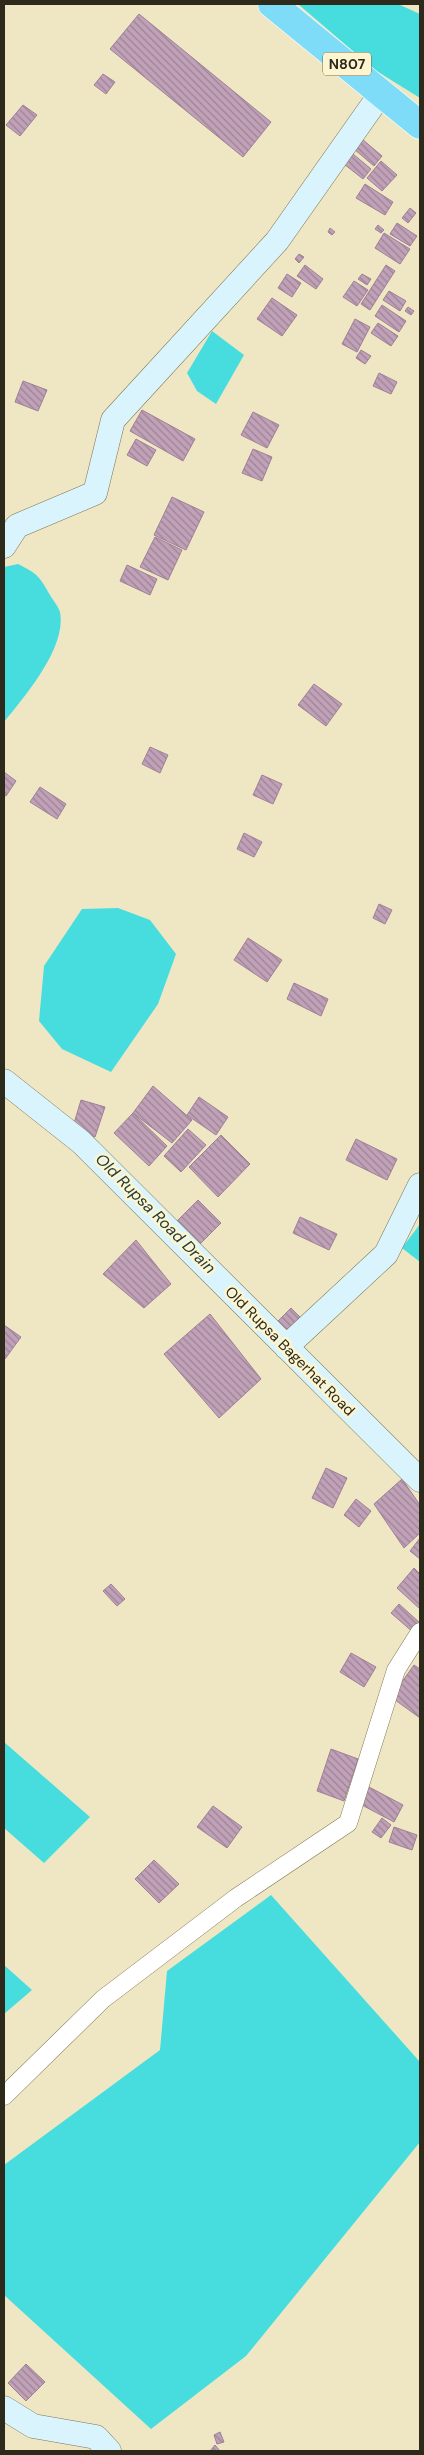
<svg xmlns="http://www.w3.org/2000/svg" width="424" height="2455" font-family="'DM Sans',sans-serif">
<style>
.water{fill:#47dddf}
.building{fill:url(#building-back-hatch);stroke:#9e8097}
.lines{fill:none;stroke-linecap:round;stroke-linejoin:round}
.street-casing{stroke:#7d7655;stroke-width:19}
.secondary-casing{stroke:#7d7655;stroke-width:25}
.highway-casing{stroke:#fff;stroke-width:29}
.street{stroke:#fff;stroke-width:18}
.secondary{stroke:#d9f4fd;stroke-width:24}
.highway{stroke:#7fdcf8;stroke-width:28}
.labels{text-anchor:middle;stroke-width:5;stroke-linejoin:round;paint-order:stroke}
.shield{fill:#fcf5d0;stroke:#6b6752;stroke-width:1}
.shield-label{font-size:14px;font-weight:bold;fill:#2d2a1c}
.street-label{font-size:15px;fill:#2d2a1c;stroke:#fcf5d0}
.water-label{font-size:16px;font-style:italic;fill:#233c3c;stroke:#fcf5d0}
</style>
<defs>
<pattern id="building-back-hatch" width="6" height="6" patternUnits="userSpaceOnUse" patternTransform="scale(1.25)"><rect width="6" height="6" fill="#c0a1b8"/><path d="M-1 5l2 2M0 0l6 6M5-1l2 2" fill="none" stroke="#9c8395"/></pattern>
</defs>
<rect width="100%" height="100%" fill="#efe7c3"/>
<path class="water" d="M298,4H398L420,14V98L375,70Z
M212,331L244,355L216,404L197,391L187,373Z
M18,564C38,574 39,576 50,595C53,600 58,606 60,612C67,647 25,696 4,722V567Z
M118,908L150,920L176,954L158,1004L111,1072L62,1049L39,1021L44,966L82,909Z
M420,1224V1262L402,1248Z
M4,1742L90,1817L44,1863L4,1828Z
M271,1895L420,2062V2142L246,2356L151,2429L4,2295V2165L160,2050L167,1971Z
M4,1965L32,1990L4,2014Z"/>
<path class="building" d="M139,14L271,122L243,157L110,49Z
M103,74L115,82L106,94L94,85Z
M23,105L37,115L20,136L6,125Z
M362,139L382,156L374,166L354,149Z
M353,154L371,169L363,179L344,164Z
M381,161L397,175L382,191L367,178Z
M365,184L393,202L385,215L356,198Z
M410,208L416,213L408,223L402,218Z
M397,223L417,236L410,246L390,234Z
M378,225L384,230L381,233L375,229Z
M330,228L335,232L332,235L328,232Z
M384,233L410,249L400,264L375,248Z
M299,254L304,257L299,263L295,259Z
M305,265L323,279L316,289L297,276Z
M386,265L395,271L370,310L361,304Z
M287,274L301,283L292,297L278,288Z
M362,274L371,279L367,285L358,279Z
M354,281L368,290L357,306L343,297Z
M389,291L406,301L400,311L383,300Z
M272,298L297,315L282,336L257,319Z
M382,305L406,321L399,332L375,316Z
M408,307L414,311L411,315L405,311Z
M355,319L370,327L357,352L342,344Z
M378,323L398,336L391,346L371,333Z
M361,350L371,356L365,364L356,358Z
M379,373L397,382L391,394L373,386Z
M23,381L47,390L38,411L15,402Z
M142,410L195,439L183,461L130,431Z
M253,412L279,425L267,448L241,435Z
M136,439L156,450L147,466L127,455Z
M253,449L272,457L262,481L242,473Z
M172,497L204,512L186,550L154,535Z
M155,537L182,550L168,580L140,567Z
M127,565L157,579L150,595L120,581Z
M314,684L342,704L326,726L298,705Z
M150,747L168,755L160,773L142,764Z
M4,772L16,781L6,796L4,795Z
M262,775L282,784L273,804L253,795Z
M40,787L66,804L57,819L30,802Z
M244,833L262,842L254,857L237,849Z
M379,904L392,910L385,924L373,918Z
M248,938L282,960L267,982L234,960Z
M294,983L328,999L321,1016L287,999Z
M153,1086L192,1120L172,1143L133,1113Z
M199,1097L228,1117L216,1135L187,1115Z
M81,1100L105,1107L95,1137L72,1130Z
M133,1113L167,1146L149,1166L114,1133Z
M188,1129L206,1145L181,1172L164,1156Z
M221,1135L250,1164L218,1197L189,1167Z
M356,1139L397,1159L387,1180L346,1160Z
M198,1200L221,1223L194,1250L171,1227Z
M300,1217L337,1234L329,1250L293,1233Z
M136,1240L171,1284L144,1308L103,1274Z
M291,1308L303,1320L288,1335L276,1323Z
M210,1314L261,1379L219,1418L164,1354Z
M4,1325L21,1337L5,1359L4,1358Z
M326,1468L347,1478L333,1508L312,1498Z
M402,1479L420,1505V1533L404,1548L374,1504Z
M356,1499L371,1511L359,1527L344,1515Z
M420,1538V1559L410,1551Z
M414,1568L420,1574V1609L397,1588Z
M111,1584L125,1599L117,1606L103,1591Z
M399,1604L420,1623V1626L414,1633L391,1613Z
M351,1653L376,1667L364,1687L340,1672Z
M414,1665L420,1669V1718L391,1697Z
M331,1749L358,1759L344,1801L317,1791Z
M369,1787L403,1805L394,1822L360,1804Z
M213,1806L242,1827L227,1848L197,1827Z
M382,1818L391,1825L381,1838L372,1832Z
M394,1827L417,1835L412,1850L389,1842Z
M154,1860L179,1884L159,1903L135,1879Z
M26,2364L45,2382L26,2401L8,2383Z
M220,2432L224,2442L217,2444L214,2435Z
M215,2445L220,2451H210Z"/>
<g class="lines">
<g class="street-casing">
<path id="street" d="M4,2096L103,1999L236,1898L348,1823L396,1670L420,1632"/>
</g>
<g class="secondary-casing">
<path id="secondary" d="M4,546L17,526L95,493L113,420L277,241L382,92
M4,1081L81,1142L420,1480
M286,1347L386,1254L420,1185
M4,2408L33,2426L96,2437L109,2451"/>
</g>
<g class="highway-casing">
<path id="highway" d="M272,4L420,125"/>
</g>
<use href="#street" class="street"/>
<use href="#secondary" class="secondary"/>
<use href="#highway" class="highway"/>
</g>
<g class="labels">
<rect class="shield" x="323" y="52.5" width="48" height="23" rx="4"/>
<g class="shield-label">
<text x="347" y="69">N807</text>
</g>
<g class="street-label">
<text transform="translate(290 1351) rotate(45)" y="5">Old Rupsa Bagerhat Road</text>
</g>
<g class="water-label">
<text transform="translate(156 1213) rotate(45)" y="6">Old Rupsa Road Drain</text>
</g>
</g>
<rect width="424" height="2455" fill="none" stroke="#2d2a1c" stroke-width="10"/>
</svg>
